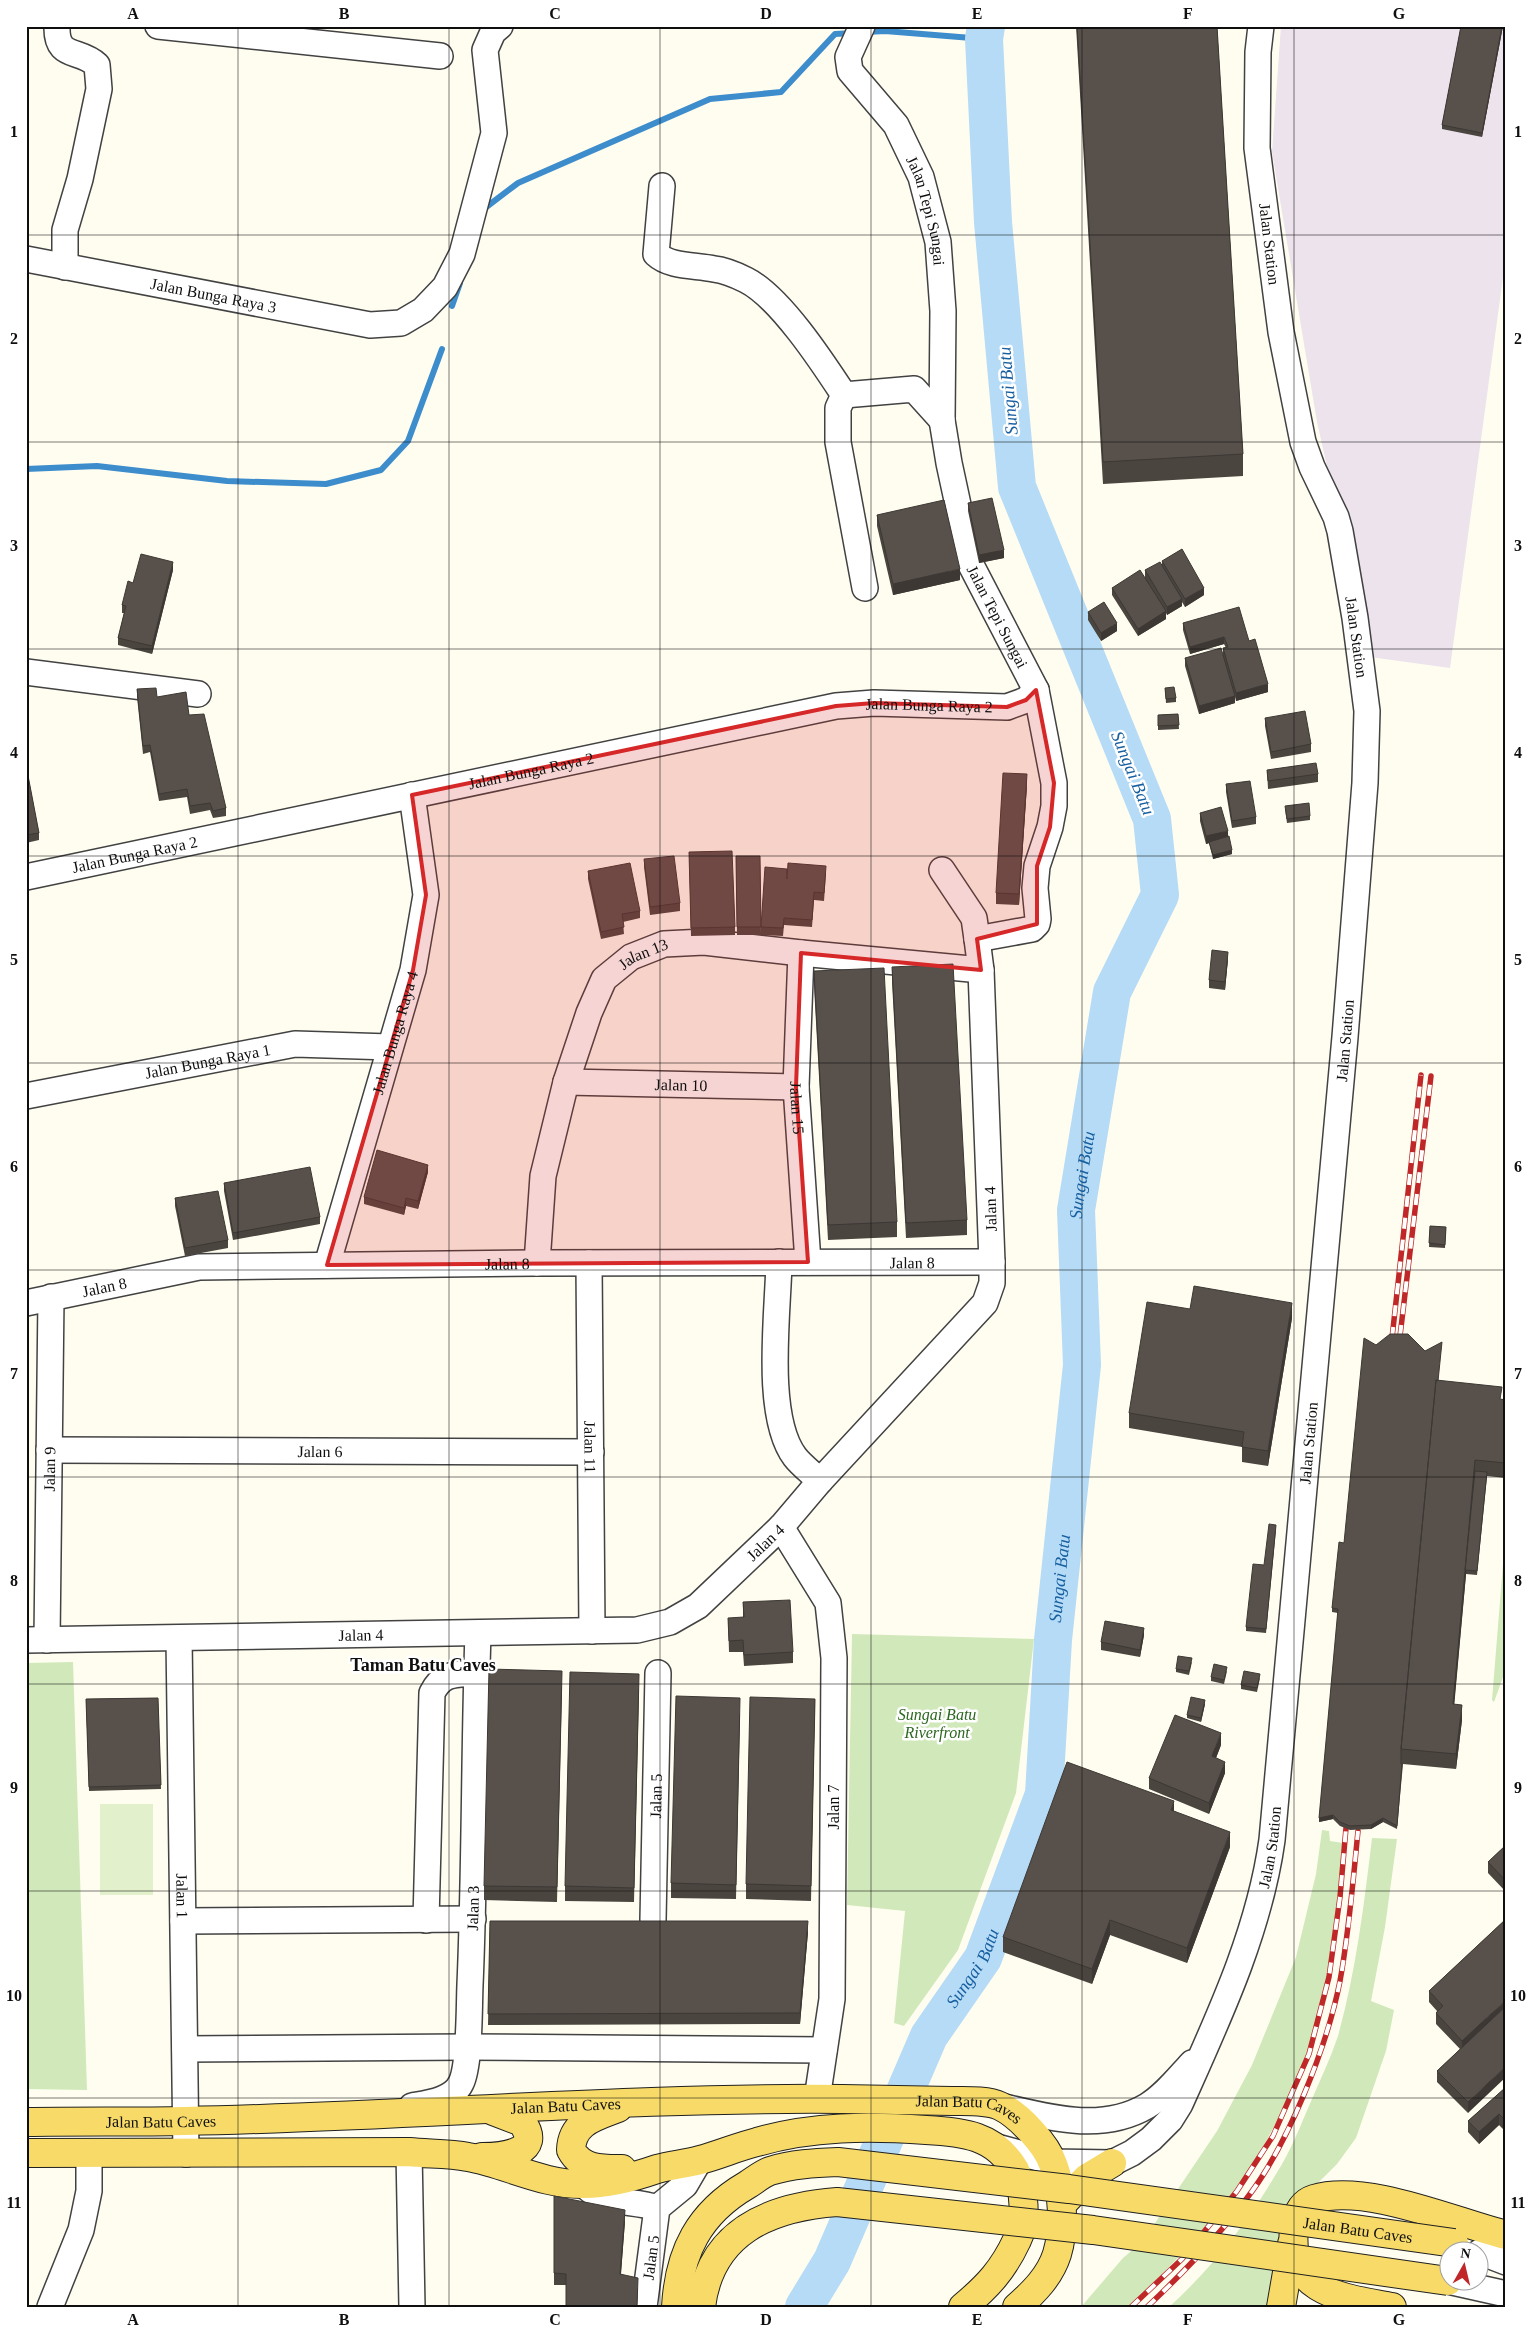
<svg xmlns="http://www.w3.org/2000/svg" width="1532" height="2333" font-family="'Times New Roman',serif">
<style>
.industrial{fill:#ece3ed}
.green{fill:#d1e9ba}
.pitch{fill:#e2f1cc}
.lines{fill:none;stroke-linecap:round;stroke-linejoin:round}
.stream{stroke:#3d8dcd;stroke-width:6}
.river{stroke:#b5dbf6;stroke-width:38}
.minor-casing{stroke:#424242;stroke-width:28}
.major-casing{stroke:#202020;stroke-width:30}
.minor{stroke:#fff;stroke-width:25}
.major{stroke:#f7da68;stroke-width:28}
.rail-casing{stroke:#bf2728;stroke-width:5.5}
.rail{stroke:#fff;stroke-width:4;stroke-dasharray:11;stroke-linecap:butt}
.major-bridge-casing{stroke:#202020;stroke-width:30;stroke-linecap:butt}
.major-bridge{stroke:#f7da68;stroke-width:28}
.wall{fill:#4b4540}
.shaded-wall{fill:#3d3834}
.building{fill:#57504b;stroke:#3d3834}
.marked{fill:#d62828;fill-opacity:0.2;stroke:#d62828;stroke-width:4;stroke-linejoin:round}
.grid{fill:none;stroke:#0f0f0f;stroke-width:1;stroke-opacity:0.55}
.labels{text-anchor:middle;stroke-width:5;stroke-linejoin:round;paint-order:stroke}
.street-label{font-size:16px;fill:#0f0f0f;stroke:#fff}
.park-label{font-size:16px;font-style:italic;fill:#2b671f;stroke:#fff}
.water-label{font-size:18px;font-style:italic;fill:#185fa0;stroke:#fff}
.neighbourhood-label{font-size:18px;font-weight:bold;fill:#0f0f0f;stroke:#fff}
.neatline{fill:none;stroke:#0f0f0f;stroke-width:2}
.grid-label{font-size:16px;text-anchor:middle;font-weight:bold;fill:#0f0f0f}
</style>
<rect width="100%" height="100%" fill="#fffdf0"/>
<path class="industrial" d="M1281,26H1506V255L1450,668L1370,657L1317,422L1272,152Z"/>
<path class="green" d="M1506,1527V1669L1494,1702L1492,1700Z
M852,1634L1034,1639L1016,1793L958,1950L904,2026L894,2023L905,1911L847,1905Z
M73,1662L87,2090L26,2089V1663Z
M1322,1830L1329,1831L1330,1841L1343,1843C1339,1887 1336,1932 1328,1975C1302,2110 1229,2217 1127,2307H1081L1123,2258L1143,2241L1217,2131L1252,2065L1296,1957L1316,1874Z
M1372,1838L1397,1839L1385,1927L1371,2001L1394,2010L1386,2051L1356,2138L1337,2164L1318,2183L1305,2191L1271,2307H1169C1211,2269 1247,2223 1276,2174C1291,2151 1301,2124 1312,2099C1321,2078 1331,2057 1338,2036C1356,1971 1364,1905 1372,1838Z"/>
<path class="pitch" d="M100,1804H153V1895H100Z"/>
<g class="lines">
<path class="stream" d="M866,32L885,31L984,39
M483,212L485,208L518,183L710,99L781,92L835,34L854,33
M452,306L460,283
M26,469L97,466L227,481L326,484L381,470L408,441L442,349"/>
<path class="river" id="s1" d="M804,2307L832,2261L929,2036L983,1958L1044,1794L1053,1640L1082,1365L1076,1210L1112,992L1160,895L1152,819L1017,487L993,222L984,39L986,26"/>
<g class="minor-casing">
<g id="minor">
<path d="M57,26C56,60 79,48 97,65L99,89L80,179L65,230V267"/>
<path d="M158,26L440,56"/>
<path id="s2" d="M862,26L848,57L850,71L896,125L921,177L938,242L943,311L942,420L949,463L971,565L1036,690L1054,783V806L1050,827L1037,866L1035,888L1038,919L1037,924L1032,929L977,939"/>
<path d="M662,186L656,254C670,267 695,265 714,269C724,270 736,275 746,280C780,297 823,363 844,395L914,389L942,420"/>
<path id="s3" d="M26,259L370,325L401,323L423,310L445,287L462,254L494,133L485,50L493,32L500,26"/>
<path d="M844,395L838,408V442L865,588"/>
<path d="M26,672L198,694"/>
<path id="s4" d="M26,877L836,706L874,703L1007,707L1026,700L1036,690"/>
<path id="s5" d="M801,953L796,1087L808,1262"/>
<path id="s6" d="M566,1082L796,1087"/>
<path id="s7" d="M26,1096L295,1044L390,1047"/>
<path d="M779,1262C778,1313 764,1416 795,1457C802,1466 812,1473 820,1481"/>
<path id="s8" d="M537,1263L543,1176L566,1082L589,1013L604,979L631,957L664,944L704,942L801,953L981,970"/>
<path id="s9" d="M589,1263L592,1631"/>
<path id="s10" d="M327,1265L413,970L426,895L412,795"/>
<path id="s11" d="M26,1303L199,1267L537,1263L992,1262"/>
<path id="s12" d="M49,1450L591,1452"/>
<path d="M781,1527L828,1603L834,1658L832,1999L817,2099"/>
<path id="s13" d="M179,1638L186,2154"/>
<path id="s14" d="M26,1640L637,1630L670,1622L698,1606L781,1527L820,1481L985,1303L992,1283V1262L981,970L977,939L974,918L942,870"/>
<path id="s15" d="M47,1640L51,1297"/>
<path d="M426,1920L432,1693C443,1671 456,1675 477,1673"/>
<path id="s16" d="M653,1920L658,1673"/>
<path d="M183,1921L473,1919"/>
<path d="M185,2049L467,2047L824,2050"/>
<path id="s17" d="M412,2106C429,2103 453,2100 461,2083C470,2065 469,2007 470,1985C475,1868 474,1750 478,1633"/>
<path d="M1000,2106C1048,2117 1101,2133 1147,2106C1164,2096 1178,2078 1192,2063"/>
<path id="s18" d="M997,2147L1053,2162L1112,2163L1132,2153L1151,2139L1170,2120L1180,2104C1218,2019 1259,1933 1272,1840L1345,1037L1365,783L1367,711L1355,618L1340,531L1336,517L1312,467L1303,442L1281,332L1257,148L1258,52L1261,26"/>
<path d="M409,2152L412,2307"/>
<path d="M584,2184C602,2206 631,2199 657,2208"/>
<path d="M1480,2252L1506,2262"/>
<path d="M1448,2281L1506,2294"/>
<path d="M50,2307L81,2230L89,2191V2154"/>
<path id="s19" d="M644,2307L657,2208L685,2185L699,2161"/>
</g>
</g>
<g class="major-casing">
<g id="major">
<path d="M618,2108C595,2117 572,2122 571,2150C582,2170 602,2169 622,2169"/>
<path id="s20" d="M26,2122C79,2121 132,2122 185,2121C404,2117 623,2097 842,2099C879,2100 916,2100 952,2101C967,2101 987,2100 1000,2106C1019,2115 1046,2144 1053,2164C1063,2190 1065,2227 1057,2254C1050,2276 1034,2292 1017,2307"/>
<path d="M26,2153L409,2152C428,2154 449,2153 468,2157C507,2164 543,2185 584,2184C609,2184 634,2177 657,2169C671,2165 686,2164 700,2160C719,2155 737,2147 757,2142C812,2126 869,2126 926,2130C963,2132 995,2135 1015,2170C1025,2190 1027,2220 1017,2240C1003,2270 988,2286 963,2307"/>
<path d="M482,2157C503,2157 544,2153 522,2122L493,2111"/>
<path d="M1062,2204L1087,2178L1112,2163"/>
<path d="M1281,2307L1292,2244"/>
<path d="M1392,2307C1345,2298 1287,2294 1294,2229C1296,2217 1301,2203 1314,2199C1366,2183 1454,2222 1506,2235"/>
</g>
</g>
<use href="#minor" class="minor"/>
<use href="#major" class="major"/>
<g class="rail-casing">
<path id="rail" d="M1400,1336L1431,1076
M1392,1338L1421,1075
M1131,2307L1182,2259L1237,2191L1273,2136L1309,2054L1329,1977L1340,1897L1346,1828
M1147,2307C1183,2273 1217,2238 1247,2198C1288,2145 1327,2047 1340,1981C1349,1932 1353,1881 1358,1831"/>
</g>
<use href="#rail" class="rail"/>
<g class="major-bridge-casing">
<g id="major-bridge">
<path id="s21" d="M676,2307C679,2252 699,2213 747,2185C755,2180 762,2174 770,2171C792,2164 815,2163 838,2162L1069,2189L1454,2243"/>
<path d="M701,2307C710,2232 769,2207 837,2202L1093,2230L1448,2281"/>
</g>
</g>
<use href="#major-bridge" class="major-bridge"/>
</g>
<path class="wall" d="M1076,26H1217L1243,454V476L1103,484Z
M1461,26H1503L1482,137L1442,129V125Z
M968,503L1004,558L979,563L968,511Z
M877,515L960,580L893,595L877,526Z
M1162,561L1204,595L1185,607L1182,602V606L1167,615L1166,613V619L1138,636L1112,595V588L1145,578V570L1162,565Z
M173,570L152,654L118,645V638L124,613H122V605L133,583Z
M1088,612L1117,631L1101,641L1088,620Z
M1183,623L1249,641L1268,692L1236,701L1235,697V703L1199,714L1185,666V658L1223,656V648H1226L1224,644L1190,654L1183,630Z
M1165,688L1176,698V702L1166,703Z
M137,689L157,697L189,715L226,808V816L213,818L210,810L190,814L187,797L159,801L150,752L143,754L137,697Z
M1178,714L1179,729L1158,730V715Z
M1265,718L1311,744V752L1271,759L1265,726Z
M26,765L39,833V840L26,843Z
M1267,770L1318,774V782L1268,789Z
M1226,784L1256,817V824L1232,828L1226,792Z
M1027,785L1019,905L996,904V893Z
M1285,809L1310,816V820L1287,823Z
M1200,813L1228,837L1232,854L1213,859L1209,843L1206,844L1200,821Z
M689,852L735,927V935L691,936Z
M736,856H760L761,935H737Z
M644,859L680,903V911L650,915L644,867Z
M588,871L640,911V918L623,922L624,934L601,939L588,879Z
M826,873L824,901L814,900L812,927L784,925L783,936L761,935V927L787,879Z
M1228,959L1225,990L1209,988V980Z
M892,967L967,1220V1235L906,1238L892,982Z
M814,971L897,1222V1237L828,1240L814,986Z
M428,1172L418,1209L406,1206L404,1215L364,1204V1197Z
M224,1183L320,1217V1224L233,1240L224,1191Z
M175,1198L228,1240V1248L185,1256L175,1206Z
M1430,1226L1446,1227L1445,1248L1429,1247Z
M1190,1309L1292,1318L1268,1466L1242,1462V1447L1129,1428V1413Z
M1502,1399L1506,1400V1478L1487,1476L1477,1575L1466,1574L1454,1704L1462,1720L1456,1769L1403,1764L1397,1829L1383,1822L1371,1829L1350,1830L1340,1826L1333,1819L1319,1822L1338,1613L1332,1612V1608L1344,1543Z
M1276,1529L1266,1633L1246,1631V1627Z
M743,1602L793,1652V1663L744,1666L743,1652H729L728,1618H743Z
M1144,1635L1140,1657L1101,1650V1642Z
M1192,1662L1189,1675L1176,1672V1669Z
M1227,1671L1224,1684L1211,1681V1677Z
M1260,1678L1257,1692L1241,1689V1685Z
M562,1686L557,1902L484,1900V1886Z
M639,1689L634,1902L565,1901V1886Z
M158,1698L161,1789L89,1791L86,1699Z
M815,1699L811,1901L746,1899V1884Z
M1205,1704L1201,1722L1187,1718V1715Z
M740,1713L736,1899L671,1898V1883Z
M1221,1745L1216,1758L1225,1773L1209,1814L1149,1789V1778Z
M1506,1845V1892L1488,1873V1862Z
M1230,1847L1187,1963L1110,1935L1092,1984L1003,1952V1937Z
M1506,1919L1468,2113L1437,2082V2071L1460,2049L1436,2024V2013L1437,2011L1429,2002V1991Z
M490,1921L808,1932L800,2024L488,2025Z
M1506,2087V2132L1499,2125L1479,2144L1468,2132V2121Z
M554,2196L625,2221L621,2274L638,2289L637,2307H566V2285H554Z"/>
<path class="shaded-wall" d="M1502,26H1503L1482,137V133Z
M1004,550V558L979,563V555Z
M173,562V570L152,654V646Z
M960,569V580L893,595V584Z
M1204,588V595L1185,607V599Z
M1182,599V606L1167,615V607Z
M1166,611V619L1138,636V629Z
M1117,623V631L1101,641V633Z
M1224,637V644L1190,654V647Z
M1268,684V692L1236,701V693Z
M1235,696V703L1199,714V706Z
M1027,774V785L1019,905V894Z
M1228,831V838L1206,844V836Z
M1232,850V854L1213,859V855Z
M1228,952V959L1225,990V982Z
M428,1165V1172L418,1209V1201Z
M406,1198V1206L404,1215V1208Z
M1292,1303V1318L1268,1466V1451Z
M1475,1460V1475L1453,1719V1704Z
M1144,1628V1635L1140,1657V1650Z
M1205,1700V1704L1201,1722V1718Z
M1462,1705V1720L1456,1769V1754Z
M1221,1733V1745L1212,1768V1756Z
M1225,1762V1773L1209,1814V1803Z
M1174,1801V1816L1171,1810Z
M1333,1815V1819L1319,1822V1818Z
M1383,1818V1822L1371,1829V1825Z
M1230,1832V1847L1187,1963V1948Z
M1110,1920V1935L1092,1984V1969Z
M808,1921V1932L800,2024V2013Z
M1506,2000V2011L1462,2052V2041Z
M1506,2066V2077L1468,2113V2102Z
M1499,2114V2125L1479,2144V2132Z
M625,2210V2221L620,2285V2274Z"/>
<path class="building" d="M1077,26H1217L1243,454L1103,462Z
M1461,26H1502L1482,133L1442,125Z
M992,498L1004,550L979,555L968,503Z
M944,500L960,569L893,584L877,515Z
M1182,549L1204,588L1185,599L1162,561Z
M141,554L173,562L152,646L118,638L126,606L122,605L128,581L133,583Z
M1160,562L1182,599L1167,607L1145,570Z
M1140,570L1166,611L1138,629L1112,588Z
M1104,602L1117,623L1101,633L1088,612Z
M1239,607L1249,641L1255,639L1268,684L1236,693L1223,648L1228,647L1224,637L1190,647L1183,623Z
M1221,648L1235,696L1199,706L1185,658Z
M1174,687L1176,698L1166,699L1165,688Z
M156,688L157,697L186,692L189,715L204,714L226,808L213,811L210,803L190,806L187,789L159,794L150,745L143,746L137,689Z
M1305,711L1311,744L1271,752L1265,718Z
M1178,714L1179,725L1158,726V715Z
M1316,763L1318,774L1268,781L1267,770Z
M26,765L39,833L26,835Z
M1003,773L1027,774L1019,894L996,893Z
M1250,781L1256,817L1232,821L1226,784Z
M1309,803L1310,816L1287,819L1285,806Z
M1221,807L1228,831L1206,836L1200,813Z
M1229,836L1232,850L1213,855L1209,842Z
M732,851L735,927L691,928L689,852Z
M674,856L680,903L650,907L644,859Z
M736,856H760L761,927H737Z
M630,863L640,911L622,914L624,927L601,932L588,871Z
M788,863L826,866L824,893L814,892L812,920L784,918L783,928L761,927L765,867L787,869V879Z
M1212,950L1228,952L1225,982L1209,980Z
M953,964L967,1220L906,1223L892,967Z
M884,968L897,1222L828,1225L814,971Z
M377,1150L428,1165L418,1201L406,1198L404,1208L364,1197Z
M310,1167L320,1217L233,1233L224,1183Z
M218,1191L228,1240L185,1248L175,1198Z
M1430,1226L1446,1227L1445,1245L1429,1243Z
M1194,1286L1292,1303L1268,1451L1242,1447L1244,1432L1129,1413L1147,1302L1190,1309Z
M1390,1334H1408L1425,1351L1442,1342L1438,1381L1436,1380L1401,1749V1764H1402L1397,1826L1383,1818L1371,1825L1350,1826L1340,1822L1333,1815L1319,1818L1338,1609L1332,1608L1339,1542L1344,1543L1364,1338L1376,1345Z
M1436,1380L1502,1387L1500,1399L1506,1400V1463L1475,1460L1453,1704L1462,1705L1456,1754L1401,1749Z
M1475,1471L1487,1472L1477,1571L1465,1570Z
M1269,1524L1276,1525L1266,1629L1246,1627L1253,1564L1264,1565Z
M790,1600L793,1652L744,1655L743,1640L729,1641L728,1618L744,1617L743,1602Z
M1105,1621L1144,1628L1140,1650L1101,1642Z
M1178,1656L1192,1658L1189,1671L1176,1669Z
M1214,1664L1227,1667L1224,1680L1211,1677Z
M489,1669L562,1671L557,1887L484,1886Z
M1244,1671L1260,1674L1257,1688L1241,1685Z
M570,1672L639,1674L634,1888L565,1886Z
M676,1696L740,1698L736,1885L671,1883Z
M750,1697L815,1699L811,1886L746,1884Z
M1191,1697L1205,1700L1201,1718L1187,1715Z
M158,1698L161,1785L89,1787L86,1699Z
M1175,1715L1221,1733L1212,1756L1225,1762L1209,1803L1149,1778Z
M1067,1762L1174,1801L1171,1810L1230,1832L1187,1948L1110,1920L1092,1969L1003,1937Z
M1506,1845V1881L1488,1862Z
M1506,1919V2000L1462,2041L1436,2013L1443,2006L1429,1991Z
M490,1921H808L800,2013L488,2014Z
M1506,2006V2066L1468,2102L1437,2071Z
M1506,2087V2121L1499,2114L1479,2132L1468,2121Z
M554,2196L625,2210L620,2274L638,2278L637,2307H566V2274L554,2273Z"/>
<path class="marked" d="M1036,690L1054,783L1050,827L1037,866V924L977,939L981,970L801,953L796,1087L808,1262L327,1265L413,970L426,895L412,795L836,706L874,703L1007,707L1026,700Z"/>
<path class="grid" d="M238,26V2307M449,26V2307M660,26V2307M871,26V2307M1082,26V2307M1294,26V2307M26,235H1506M26,442H1506M26,649H1506M26,856H1506M26,1063H1506M26,1270H1506M26,1477H1506M26,1684H1506M26,1891H1506M26,2098H1506"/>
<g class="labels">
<g class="street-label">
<text dy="6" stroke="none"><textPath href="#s2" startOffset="211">Jalan Tepi Sungai</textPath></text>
<text transform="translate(1270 244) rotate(83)" y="6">Jalan Station</text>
<text dy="6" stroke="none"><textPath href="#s3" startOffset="191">Jalan Bunga Raya 3</textPath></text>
<text dy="6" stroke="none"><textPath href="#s2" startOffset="628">Jalan Tepi Sungai</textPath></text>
<text transform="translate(1357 637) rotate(82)" y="6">Jalan Station</text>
<text dy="6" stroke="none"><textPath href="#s4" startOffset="921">Jalan Bunga Raya 2</textPath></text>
<text dy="6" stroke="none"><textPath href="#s4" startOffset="516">Jalan Bunga Raya 2</textPath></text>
<text dy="6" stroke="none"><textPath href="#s4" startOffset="111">Jalan Bunga Raya 2</textPath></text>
<text dy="6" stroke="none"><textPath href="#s8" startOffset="341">Jalan 13</textPath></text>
<text dy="6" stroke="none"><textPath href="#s10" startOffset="242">Jalan Bunga Raya 4</textPath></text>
<text dy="6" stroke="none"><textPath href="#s18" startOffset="1292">Jalan Station</textPath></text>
<text dy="6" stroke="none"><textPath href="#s7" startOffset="185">Jalan Bunga Raya 1</textPath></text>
<text dy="6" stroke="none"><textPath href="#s6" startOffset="115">Jalan 10</textPath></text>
<text dy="6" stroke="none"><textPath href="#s5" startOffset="155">Jalan 15</textPath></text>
<text transform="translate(990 1209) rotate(-92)" y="6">Jalan 4</text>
<text dy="6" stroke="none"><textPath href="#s11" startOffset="890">Jalan 8</textPath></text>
<text dy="6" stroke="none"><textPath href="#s11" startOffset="485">Jalan 8</textPath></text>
<text dy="6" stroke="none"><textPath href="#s11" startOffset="80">Jalan 8</textPath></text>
<text dy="6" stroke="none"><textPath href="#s18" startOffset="888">Jalan Station</textPath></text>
<text dy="6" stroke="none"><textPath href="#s9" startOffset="184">Jalan 11</textPath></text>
<text dy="6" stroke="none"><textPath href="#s12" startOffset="271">Jalan 6</textPath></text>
<text dy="6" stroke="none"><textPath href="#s15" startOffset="171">Jalan 9</textPath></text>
<text dy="6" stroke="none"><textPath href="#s14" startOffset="770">Jalan 4</textPath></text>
<text dy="6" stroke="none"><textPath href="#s14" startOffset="335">Jalan 4</textPath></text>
<text dy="6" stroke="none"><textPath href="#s16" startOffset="124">Jalan 5</textPath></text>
<text transform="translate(833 1807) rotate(-90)" y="6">Jalan 7</text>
<text dy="6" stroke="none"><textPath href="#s18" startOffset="482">Jalan Station</textPath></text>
<text dy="6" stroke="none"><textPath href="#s13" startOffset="258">Jalan 1</textPath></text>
<text dy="6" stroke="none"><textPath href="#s17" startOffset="232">Jalan 3</textPath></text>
<text dy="6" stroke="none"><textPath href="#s20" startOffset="540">Jalan Batu Caves</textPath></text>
<text dy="6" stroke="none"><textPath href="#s20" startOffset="945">Jalan Batu Caves</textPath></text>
<text dy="6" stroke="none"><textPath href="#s20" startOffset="135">Jalan Batu Caves</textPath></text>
<text dy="6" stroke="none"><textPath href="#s21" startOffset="768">Jalan Batu Caves</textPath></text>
<text dy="6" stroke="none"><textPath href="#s19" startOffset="50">Jalan 5</textPath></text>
</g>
<g class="park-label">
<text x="937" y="1720">Sungai Batu<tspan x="937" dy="18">Riverfront</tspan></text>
</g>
<g class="water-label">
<text transform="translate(1008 391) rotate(-95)" y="6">Sungai Batu</text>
<text transform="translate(1133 773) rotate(68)" y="6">Sungai Batu</text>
<text dy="6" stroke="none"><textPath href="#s1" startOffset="1190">Sungai Batu</textPath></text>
<text dy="6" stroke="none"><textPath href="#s1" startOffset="785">Sungai Batu</textPath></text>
<text dy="6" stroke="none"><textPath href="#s1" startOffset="380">Sungai Batu</textPath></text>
</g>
<g class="neighbourhood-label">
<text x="423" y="1671">Taman Batu Caves</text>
</g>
</g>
<rect width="1532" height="2333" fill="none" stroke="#ffffff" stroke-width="55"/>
<g transform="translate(1464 2266) rotate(8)"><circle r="24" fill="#ffffff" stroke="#9f9f9f"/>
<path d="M0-4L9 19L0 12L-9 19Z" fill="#bf2728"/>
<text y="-8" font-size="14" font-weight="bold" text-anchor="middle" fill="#0f0f0f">N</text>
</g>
<rect x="28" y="28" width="1476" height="2278" class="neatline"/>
<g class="grid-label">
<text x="133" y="19">A</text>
<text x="344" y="19">B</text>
<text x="555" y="19">C</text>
<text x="766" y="19">D</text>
<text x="977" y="19">E</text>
<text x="1188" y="19">F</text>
<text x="1399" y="19">G</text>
<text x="14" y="137">1</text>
<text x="1518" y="137">1</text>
<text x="14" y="344">2</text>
<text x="1518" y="344">2</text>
<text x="14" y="551">3</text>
<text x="1518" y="551">3</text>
<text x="14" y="758">4</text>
<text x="1518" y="758">4</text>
<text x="14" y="965">5</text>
<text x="1518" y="965">5</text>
<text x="14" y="1172">6</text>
<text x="1518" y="1172">6</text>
<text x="14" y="1379">7</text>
<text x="1518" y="1379">7</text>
<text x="14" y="1586">8</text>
<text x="1518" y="1586">8</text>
<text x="14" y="1793">9</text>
<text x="1518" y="1793">9</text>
<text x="14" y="2001">10</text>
<text x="1518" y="2001">10</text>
<text x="14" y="2208">11</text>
<text x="1518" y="2208">11</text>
<text x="133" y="2325">A</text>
<text x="344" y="2325">B</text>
<text x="555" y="2325">C</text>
<text x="766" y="2325">D</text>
<text x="977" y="2325">E</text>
<text x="1188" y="2325">F</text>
<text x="1399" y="2325">G</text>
</g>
</svg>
